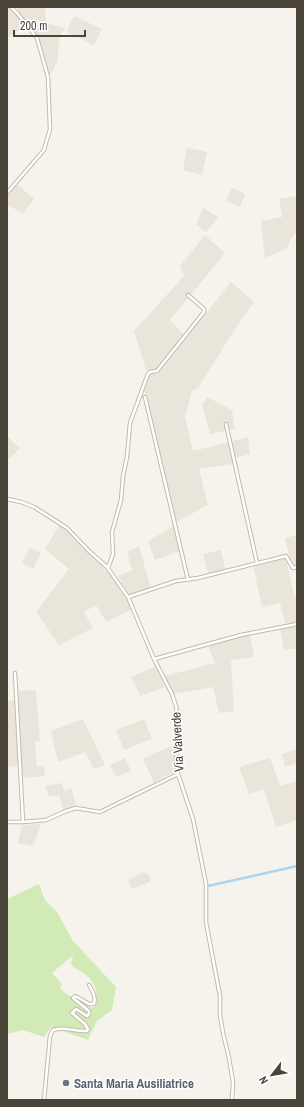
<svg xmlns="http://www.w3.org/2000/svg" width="304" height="1107" font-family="'Archivo Narrow',sans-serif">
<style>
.residential{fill:#eae5da}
.green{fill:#d2eab5;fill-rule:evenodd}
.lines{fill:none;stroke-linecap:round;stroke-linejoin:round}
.canal{stroke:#a9d4f2;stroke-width:2.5}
.minor-casing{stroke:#c2bbae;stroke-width:4.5}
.minor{stroke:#fff;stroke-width:2.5}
.worship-dot{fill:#6b7280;stroke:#fff;stroke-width:1.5}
.labels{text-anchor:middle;stroke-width:3;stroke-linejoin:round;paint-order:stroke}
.street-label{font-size:13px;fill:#4b4439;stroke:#fff}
.worship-label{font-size:13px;font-weight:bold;fill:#5b616d;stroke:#fff;text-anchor:start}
</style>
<rect width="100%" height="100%" fill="#f6f3ec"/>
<path class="residential" d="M7,7L12,10L26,26L7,38Z
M24,7H45L46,23L66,28L60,36L57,62L52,73L49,75L44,64L37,39L17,9Z
M74,16L102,29L94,45L66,32Z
M187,148L207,152L202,175L183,170Z
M17,184L34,199L23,214L7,204V196Z
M232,188L245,194L240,207L226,201Z
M297,196V231L289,242L288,248L265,258L261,221L282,217L279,199Z
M203,208L218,217L206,232L196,225Z
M205,235L225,253L170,320L184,335L154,371L146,370L134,331L184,276L180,266Z
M231,282L254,302L233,332L198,388L192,391L185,417L193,451L248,437L250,454L233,459V464L199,469L208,505L175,523L150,412L144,390L148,376L150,373L158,374Z
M207,397L232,410L235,429L210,434L202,404Z
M7,436L20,448L7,461Z
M60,524L68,530L121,586L132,609L106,622L96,605L84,612L93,628L59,645L36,612L69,569L45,549Z
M174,526L180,551L155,560L148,541Z
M297,535V566L292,568L285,538Z
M139,546L151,589L129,595L118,576L132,570L127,552Z
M30,547L41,553L33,569L22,563Z
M221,550L225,569L208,574L203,554Z
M286,558L294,596H297V648L284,650L280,628L286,627L280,603L262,607L253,565Z
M250,635L254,657L231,660L234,711L219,713L213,687L173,694L165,676L215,663L207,643Z
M156,666L165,687L140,696L131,677Z
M36,690L40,741H35L37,767L44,766L45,776L22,778L21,766L7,767V701L16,700L15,691Z
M83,719L105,765L94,769L85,752L58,762L51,731Z
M144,719L152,739L124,750L116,730Z
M175,744L176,773L165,776L154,783L143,759Z
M297,749V763L285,767L282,754Z
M125,758L131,771L116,777L110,765Z
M270,758L280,786L297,781V820L276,827L264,789L249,794L239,767Z
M62,783L64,791L71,788L77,807L63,810L59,795L49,797L45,786Z
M41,824L33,846L18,843L22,825Z
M144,872L149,875L151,879L150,882L132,889L128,880Z"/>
<path class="green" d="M39,884L45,900L57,912L73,941L116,987L112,1010L97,1021L88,1040L51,1027L44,1037L23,1030L7,1034V899ZM73,955L71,964C76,970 81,971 86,975C96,983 97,992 97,1004L92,1008L63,992L60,987L62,984L52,973Z"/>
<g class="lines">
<path class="canal" d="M208,886L297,866"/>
<g class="minor-casing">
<path id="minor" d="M7,193L44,150L50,129L48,77L37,38L17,13L11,7
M145,397L188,580
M226,424L257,563
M7,499L21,502L34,507L67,528L89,551L107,567L128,597L154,659L172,694L176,706L178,725L176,761L178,774L193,819L206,884V922L220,996V1015L223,1033L229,1058L233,1082L232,1100
M108,568L113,554L112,532L121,500L123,476L127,457L130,423L148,374L150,372L157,371L204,312V309L188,295
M128,597L176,581L198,578L286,556L293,568L297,567
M154,659L241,635L297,624
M15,673L23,822
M7,822H23L46,820L66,811L76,808L100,812L178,774
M44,1100L50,1036L53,1030C65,1026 75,1032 87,1031L88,1029L85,1024L72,1013L76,1009L87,1016L89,1014V1011L73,998L75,996L77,997L89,1004H94C96,996 93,992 89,985"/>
</g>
<use href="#minor" class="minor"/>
</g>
<circle class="worship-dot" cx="66" cy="1083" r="4"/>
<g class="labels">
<g class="street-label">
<text transform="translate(177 742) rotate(-93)" y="5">Via Valverde</text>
</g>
<g class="worship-label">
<text x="74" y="1088">Santa Maria Ausiliatrice</text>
</g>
</g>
<rect width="304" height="1107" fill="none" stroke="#4b4439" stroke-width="16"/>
<g transform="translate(272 1075) rotate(239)" stroke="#ffffff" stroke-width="3" paint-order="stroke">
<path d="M0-3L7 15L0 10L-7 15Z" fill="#4b4439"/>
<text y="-6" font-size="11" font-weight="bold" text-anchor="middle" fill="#4b4439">N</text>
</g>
<path d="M14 30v6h71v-6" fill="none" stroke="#4b4439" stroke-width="2"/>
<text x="20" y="30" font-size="12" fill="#4b4439" stroke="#ffffff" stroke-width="3" paint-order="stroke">200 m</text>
</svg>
